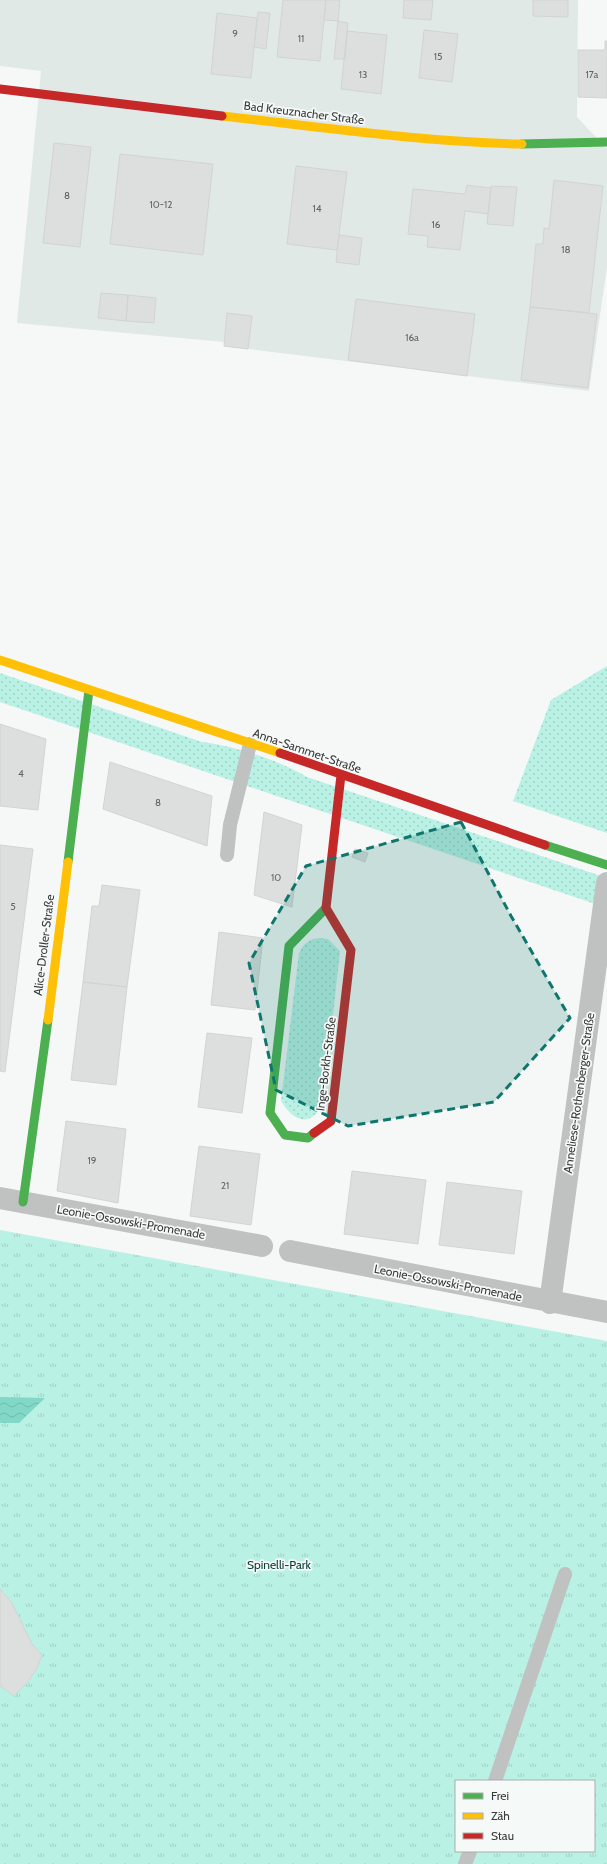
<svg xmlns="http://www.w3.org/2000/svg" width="607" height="1864" font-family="Cabin,sans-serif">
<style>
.built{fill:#e1e9e7}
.grass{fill:url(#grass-dots)}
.park{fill:url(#park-tufts);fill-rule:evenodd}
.water{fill:url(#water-waves)}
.building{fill:#dddfde;stroke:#d2d4d3}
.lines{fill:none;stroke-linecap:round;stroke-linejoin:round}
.lane{stroke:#c0c1c1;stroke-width:14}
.street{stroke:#c0c1c1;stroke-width:22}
.fast{stroke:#4caf50;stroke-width:9}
.slow{stroke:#ffc107;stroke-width:9}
.jam{stroke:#c62828;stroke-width:9}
.marked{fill:#0f766e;fill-opacity:0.2;stroke:#0f766e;stroke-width:3;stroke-dasharray:8 5;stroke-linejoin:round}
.labels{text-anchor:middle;stroke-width:3.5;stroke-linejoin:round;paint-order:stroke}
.number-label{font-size:10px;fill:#646666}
.street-label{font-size:12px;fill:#3a3c3b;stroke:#f5f9f8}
.park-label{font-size:12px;fill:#013b32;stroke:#f5f9f8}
</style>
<defs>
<pattern id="grass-dots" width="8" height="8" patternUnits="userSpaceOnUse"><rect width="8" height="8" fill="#baf1e5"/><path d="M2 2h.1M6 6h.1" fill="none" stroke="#a1d0c5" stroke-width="1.8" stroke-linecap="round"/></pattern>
<pattern id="park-tufts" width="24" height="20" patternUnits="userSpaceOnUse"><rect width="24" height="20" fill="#baf1e5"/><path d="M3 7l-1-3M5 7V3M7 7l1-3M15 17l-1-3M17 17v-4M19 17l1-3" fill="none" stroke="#a1d0c5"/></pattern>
<pattern id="water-waves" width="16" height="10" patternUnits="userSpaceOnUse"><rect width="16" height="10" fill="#81d8c7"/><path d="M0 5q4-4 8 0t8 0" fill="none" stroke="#70baac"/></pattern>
</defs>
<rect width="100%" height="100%" fill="#f6f8f7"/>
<path class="built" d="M0,0H578L577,117L607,149V267L589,391L224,346V342L17,323L41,71L0,66Z"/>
<path class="grass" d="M607,666V833L513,801L551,700Z
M0,673L202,742C234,746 279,760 307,777L607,878V908L0,702Z
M320,938L328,939L340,951L323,1105C309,1128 293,1121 281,1101L299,953C304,943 309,939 320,938Z"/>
<path class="park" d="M0,1230L607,1341V1864H0ZM456,1781H594V1851H456Z"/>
<path class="water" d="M0,1397L45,1398L19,1423H0Z"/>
<path class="building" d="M283,0H326L320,61L277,57Z
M326,0H340L338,21L324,20Z
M404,0H433L431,20L403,18Z
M533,0H568V17L533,16Z
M258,12L270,13L266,49L254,47Z
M217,13L257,18L251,78L211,74Z
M338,21L348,23L345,59H334Z
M424,30L458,34L452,82L419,78Z
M347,31L387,35L381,94L341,89Z
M605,41H607V98L578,97V50H605Z
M54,143L91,147L80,247L43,243Z
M120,154L213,164L203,255L110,244Z
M296,166L347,172L337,250L287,244Z
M554,180L603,186L589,313L530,307L536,244H543L544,228L549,229Z
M467,185L491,188L488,214L465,211L460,250L427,247L428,236L408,234L413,189L465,194Z
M491,186L517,187L513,226L487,224Z
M339,235L362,238L359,265L336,262Z
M101,293L128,295L126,321L98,318Z
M128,295L156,298L154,323L126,321Z
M356,299L475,314L467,376L348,360Z
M530,307L597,314L588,388L521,380Z
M227,313L252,316L248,349L224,346Z
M0,724L46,739L38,810L0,806Z
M110,762L212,796L207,846L103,809Z
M264,812L302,825L292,907L254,895Z
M0,845L33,849L5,1072L0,1071Z
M355,849L368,853L365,862L352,857Z
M102,885L140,890L127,987L83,982L92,906H99Z
M219,932L263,938L255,1010L211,1005Z
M83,982L127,987L116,1085L71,1080Z
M207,1033L252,1038L242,1113L198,1107Z
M66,1121L126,1129L118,1203L57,1191Z
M199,1146L260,1154L251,1225L190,1216Z
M352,1171L426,1180L418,1244L344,1234Z
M447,1182L522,1191L514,1254L439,1245Z
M0,1589L12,1603L32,1644L42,1655L37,1668L27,1683L14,1696L0,1686Z"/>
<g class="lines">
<path class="lane" d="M227,855L230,825L250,744
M495,1781L565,1574
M465,1864L470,1851"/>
<path class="street" d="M0,1198L262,1246
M290,1251L607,1312
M550,1303L607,883"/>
<path class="fast" d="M522,144L607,142
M545,845L607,865
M68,862L89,690
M314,1133L308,1138L285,1135L270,1113L289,946L326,908
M23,1202L48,1020"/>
<path class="slow" d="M222,116C322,127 422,142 522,144
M0,660L280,753
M48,1020L68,862"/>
<path class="jam" d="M0,89L222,116
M280,753L545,845
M314,1133L331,1121L351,950L326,908L341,775"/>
</g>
<path class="marked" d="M461,822L511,916L570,1018L494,1102L348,1126L276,1090L249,963L306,866Z"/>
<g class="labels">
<g class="number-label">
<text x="235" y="37">9</text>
<text x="301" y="42">11</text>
<text x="438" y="60">15</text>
<text x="363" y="78">13</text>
<text x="592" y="78">17a</text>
<text x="67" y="199">8</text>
<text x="161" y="208">10-12</text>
<text x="317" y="212">14</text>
<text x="436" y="228">16</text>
<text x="566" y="253">18</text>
<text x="412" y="341">16a</text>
<text x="21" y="777">4</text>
<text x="158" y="806">8</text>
<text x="276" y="881">10</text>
<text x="13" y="910">5</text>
<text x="92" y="1164">19</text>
<text x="225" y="1189">21</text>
</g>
<g class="street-label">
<text transform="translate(304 113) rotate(7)" y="4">Bad Kreuznacher Straße</text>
<text transform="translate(307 751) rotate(19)" y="4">Anna-Sammet-Straße</text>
<text transform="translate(44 945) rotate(-83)" y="4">Alice-Droller-Straße</text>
<text transform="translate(326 1064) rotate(-83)" y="4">Inge-Borkh-Straße</text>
<text transform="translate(579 1093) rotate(-82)" y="4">Anneliese-Rothenberger-Straße</text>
<text transform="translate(131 1222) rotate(10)" y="4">Leonie-Ossowski-Promenade</text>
<text transform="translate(448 1283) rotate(11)" y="4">Leonie-Ossowski-Promenade</text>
</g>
<g class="park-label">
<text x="279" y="1569">Spinelli-Park</text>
</g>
</g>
<rect x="455" y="1780" width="140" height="72" fill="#f5f9f8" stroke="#aaadac"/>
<rect x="463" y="1793" width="20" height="6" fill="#4caf50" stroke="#aaadac"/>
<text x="491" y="1800" font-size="12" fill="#3a3c3b">Frei</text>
<rect x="463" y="1813" width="20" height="6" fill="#ffc107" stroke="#aaadac"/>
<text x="491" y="1820" font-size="12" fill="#3a3c3b">Zäh</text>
<rect x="463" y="1833" width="20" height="6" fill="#c62828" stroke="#aaadac"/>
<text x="491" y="1840" font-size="12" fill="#3a3c3b">Stau</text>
</svg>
